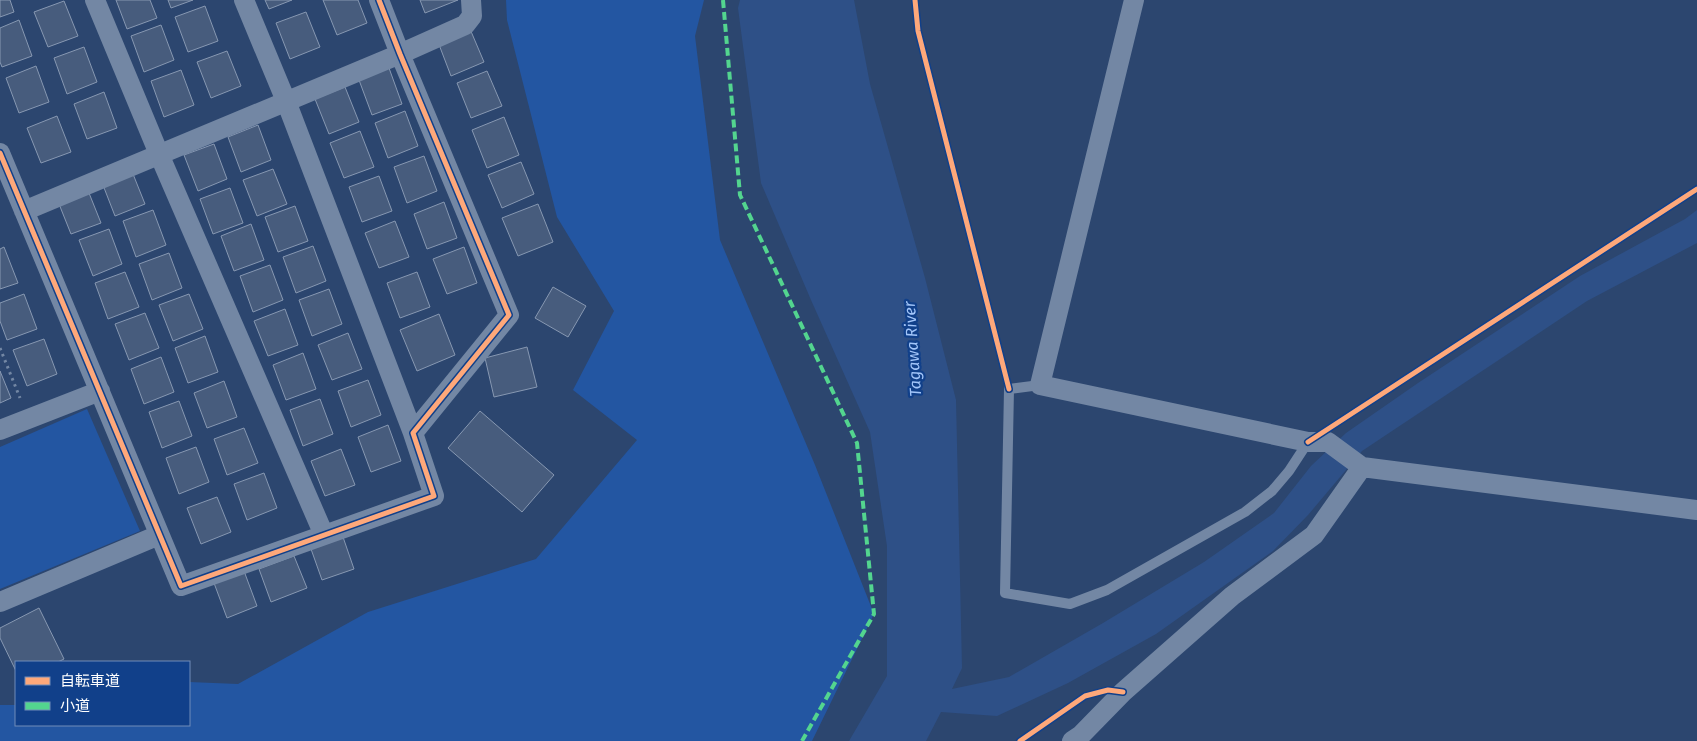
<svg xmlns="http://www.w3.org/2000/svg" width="1697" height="741" font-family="'Fira Sans','Noto Sans JP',sans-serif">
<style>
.green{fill:#2356a2}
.water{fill:#2e5087}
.building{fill:#475c7d;stroke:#8798b2}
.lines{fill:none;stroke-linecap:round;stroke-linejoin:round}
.path{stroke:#7387a4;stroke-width:3;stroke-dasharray:2.5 4;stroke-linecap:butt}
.service{stroke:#7387a4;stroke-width:10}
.minor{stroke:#7387a4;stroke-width:20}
.quiet{stroke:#53d58f;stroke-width:4;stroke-dasharray:8 4;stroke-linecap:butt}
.cycleway-casing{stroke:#11408a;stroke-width:8}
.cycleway{stroke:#fea87a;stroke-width:5}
.labels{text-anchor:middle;stroke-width:4.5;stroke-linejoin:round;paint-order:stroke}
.water-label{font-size:16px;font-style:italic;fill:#a2c5f9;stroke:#11408a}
</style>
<rect width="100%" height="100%" fill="#2c466f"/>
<path class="green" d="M506,0H704L695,36L720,240L815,465L874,614L812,741H0V705H16V725H189V682L238,684L368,612L536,559L637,440L573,390L614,311L557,217L507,20Z
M87,409L140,531L0,589V447Z"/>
<path class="water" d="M740,0H854L870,84L925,278L956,400L962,668L952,689L1009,677L1103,623L1204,562L1274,513L1311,466L1346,433L1418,383L1580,276L1685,219L1697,210V243L1587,301L1362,451L1308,515L1273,551L1156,634L1068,683L997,716L941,712L926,741H849L887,676V546L870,432L811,300L761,183L738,8Z"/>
<path class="building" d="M0,0H10L14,12L0,17Z
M116,0H150L157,18L127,29Z
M168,0H193L171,8Z
M265,0H292L269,9Z
M323,0H358L367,23L337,35Z
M420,0H458L425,13Z
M64,1L78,36L48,47L34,12Z
M205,6L218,41L188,52L175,17Z
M306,12L320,47L290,59L276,23Z
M19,20L32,56L2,67L0,62V28Z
M161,25L174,60L144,72L131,36Z
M470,29L484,62L451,76L438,42Z
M84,47L97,82L67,94L54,58Z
M227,51L241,86L211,98L197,62Z
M36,66L49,102L19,113L6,78Z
M389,68L402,104L372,115L359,80Z
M181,70L194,105L164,117L151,81Z
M487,71L502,106L471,118L457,83Z
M345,87L359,122L329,134L315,99Z
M104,92L117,128L87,139L74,104Z
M405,111L418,146L388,158L375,123Z
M57,116L71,152L41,163L27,128Z
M504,117L519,155L487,168L472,130Z
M258,125L271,160L241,172L228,137Z
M360,131L374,167L344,178L330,143Z
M214,144L227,179L198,191L184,155Z
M424,156L437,191L407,203L394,167Z
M521,162L534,194L502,208L488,175Z
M131,169L145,204L115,216L101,180Z
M273,169L287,204L257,216L243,180Z
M379,176L392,211L362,222L349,187Z
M87,188L101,223L71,234L57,199Z
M230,188L243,223L213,234L200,199Z
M444,202L457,238L427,249L414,214Z
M538,204L553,242L518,256L502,218Z
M295,206L308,241L278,252L265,217Z
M153,210L166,245L136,257L123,221Z
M395,221L409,257L379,268L365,233Z
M251,224L264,260L234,271L221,236Z
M109,229L122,264L93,276L79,240Z
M313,246L326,281L296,293L283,257Z
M4,247L18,283L0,289V249Z
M464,247L477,283L447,294L433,259Z
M169,253L182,288L152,300L139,264Z
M270,265L283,300L253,312L240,276Z
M125,272L139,307L108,319L95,283Z
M417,272L430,307L400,318L387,283Z
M553,287L586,306L568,337L535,318Z
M329,289L342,324L312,336L299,300Z
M24,294L37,329L7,340L0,321V303Z
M189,294L203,329L173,341L159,305Z
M285,309L298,345L268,356L254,321Z
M145,313L159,348L129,360L115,324Z
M439,314L455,355L417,371L400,330Z
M348,333L362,369L332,380L318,345Z
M205,336L218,372L188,383L175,348Z
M44,339L57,374L27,386L13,350Z
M527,347L537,387L494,397L485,358Z
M303,353L316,389L286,400L273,365Z
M161,357L174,392L144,404L131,369Z
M0,371L11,398L0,403Z
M368,380L381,415L351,427L338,391Z
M224,381L237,417L207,428L194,393Z
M320,399L333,434L303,446L290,410Z
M179,401L192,436L162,448L149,412Z
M480,411L554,475L522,512L448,448Z
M388,425L401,461L371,472L358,437Z
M244,428L258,463L227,475L214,439Z
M196,447L209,482L179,494L166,458Z
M341,449L355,485L325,496L311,461Z
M264,473L277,508L247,520L234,484Z
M217,497L231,532L201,544L187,508Z
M343,537L354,569L322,580L311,549Z
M294,556L307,588L271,602L259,569Z
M244,571L257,606L227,618L214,583Z
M39,608L64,659L58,662H16V671L0,638V628Z"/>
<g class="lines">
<path class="path" d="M0,348L20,398"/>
<path class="service" d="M1040,385L1009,389L1005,593L1070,604L1107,590L1245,512L1272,491L1289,471L1308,442"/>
<path class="minor" d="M95,0L159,154L324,535
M244,0L286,101L413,433
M1134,0L1040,385L1308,442H1328L1362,467L1697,510
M0,153L181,586L434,496L413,433L509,315L400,54L379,0
M24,211L400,54L465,25L472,16L471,0
M0,430L100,391
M0,602L159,535
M1072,741L1081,735L1123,692L1232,596L1314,535L1362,467"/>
<path class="quiet" d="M723,0L740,195L857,443L874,614L802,741"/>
<g class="cycleway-casing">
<path id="cycleway" d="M915,0L918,31L1009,389
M0,153L181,586L434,496L413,433L509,315L400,54L379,0
M1308,442L1697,189
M1020,741L1085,696L1108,690L1123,692"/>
</g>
<use href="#cycleway" class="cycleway"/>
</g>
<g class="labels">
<g class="water-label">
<text transform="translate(912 349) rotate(-94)" y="6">Tagawa River</text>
</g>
</g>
<rect x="15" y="661" width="175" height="65" fill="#11408a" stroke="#708cb9"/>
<rect x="25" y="677" width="25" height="8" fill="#fea87a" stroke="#708cb9"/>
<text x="60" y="686" font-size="15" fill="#ffffff">自転車道</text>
<rect x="25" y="702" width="25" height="8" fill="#53d58f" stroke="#708cb9"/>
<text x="60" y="711" font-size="15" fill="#ffffff">小道</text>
</svg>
